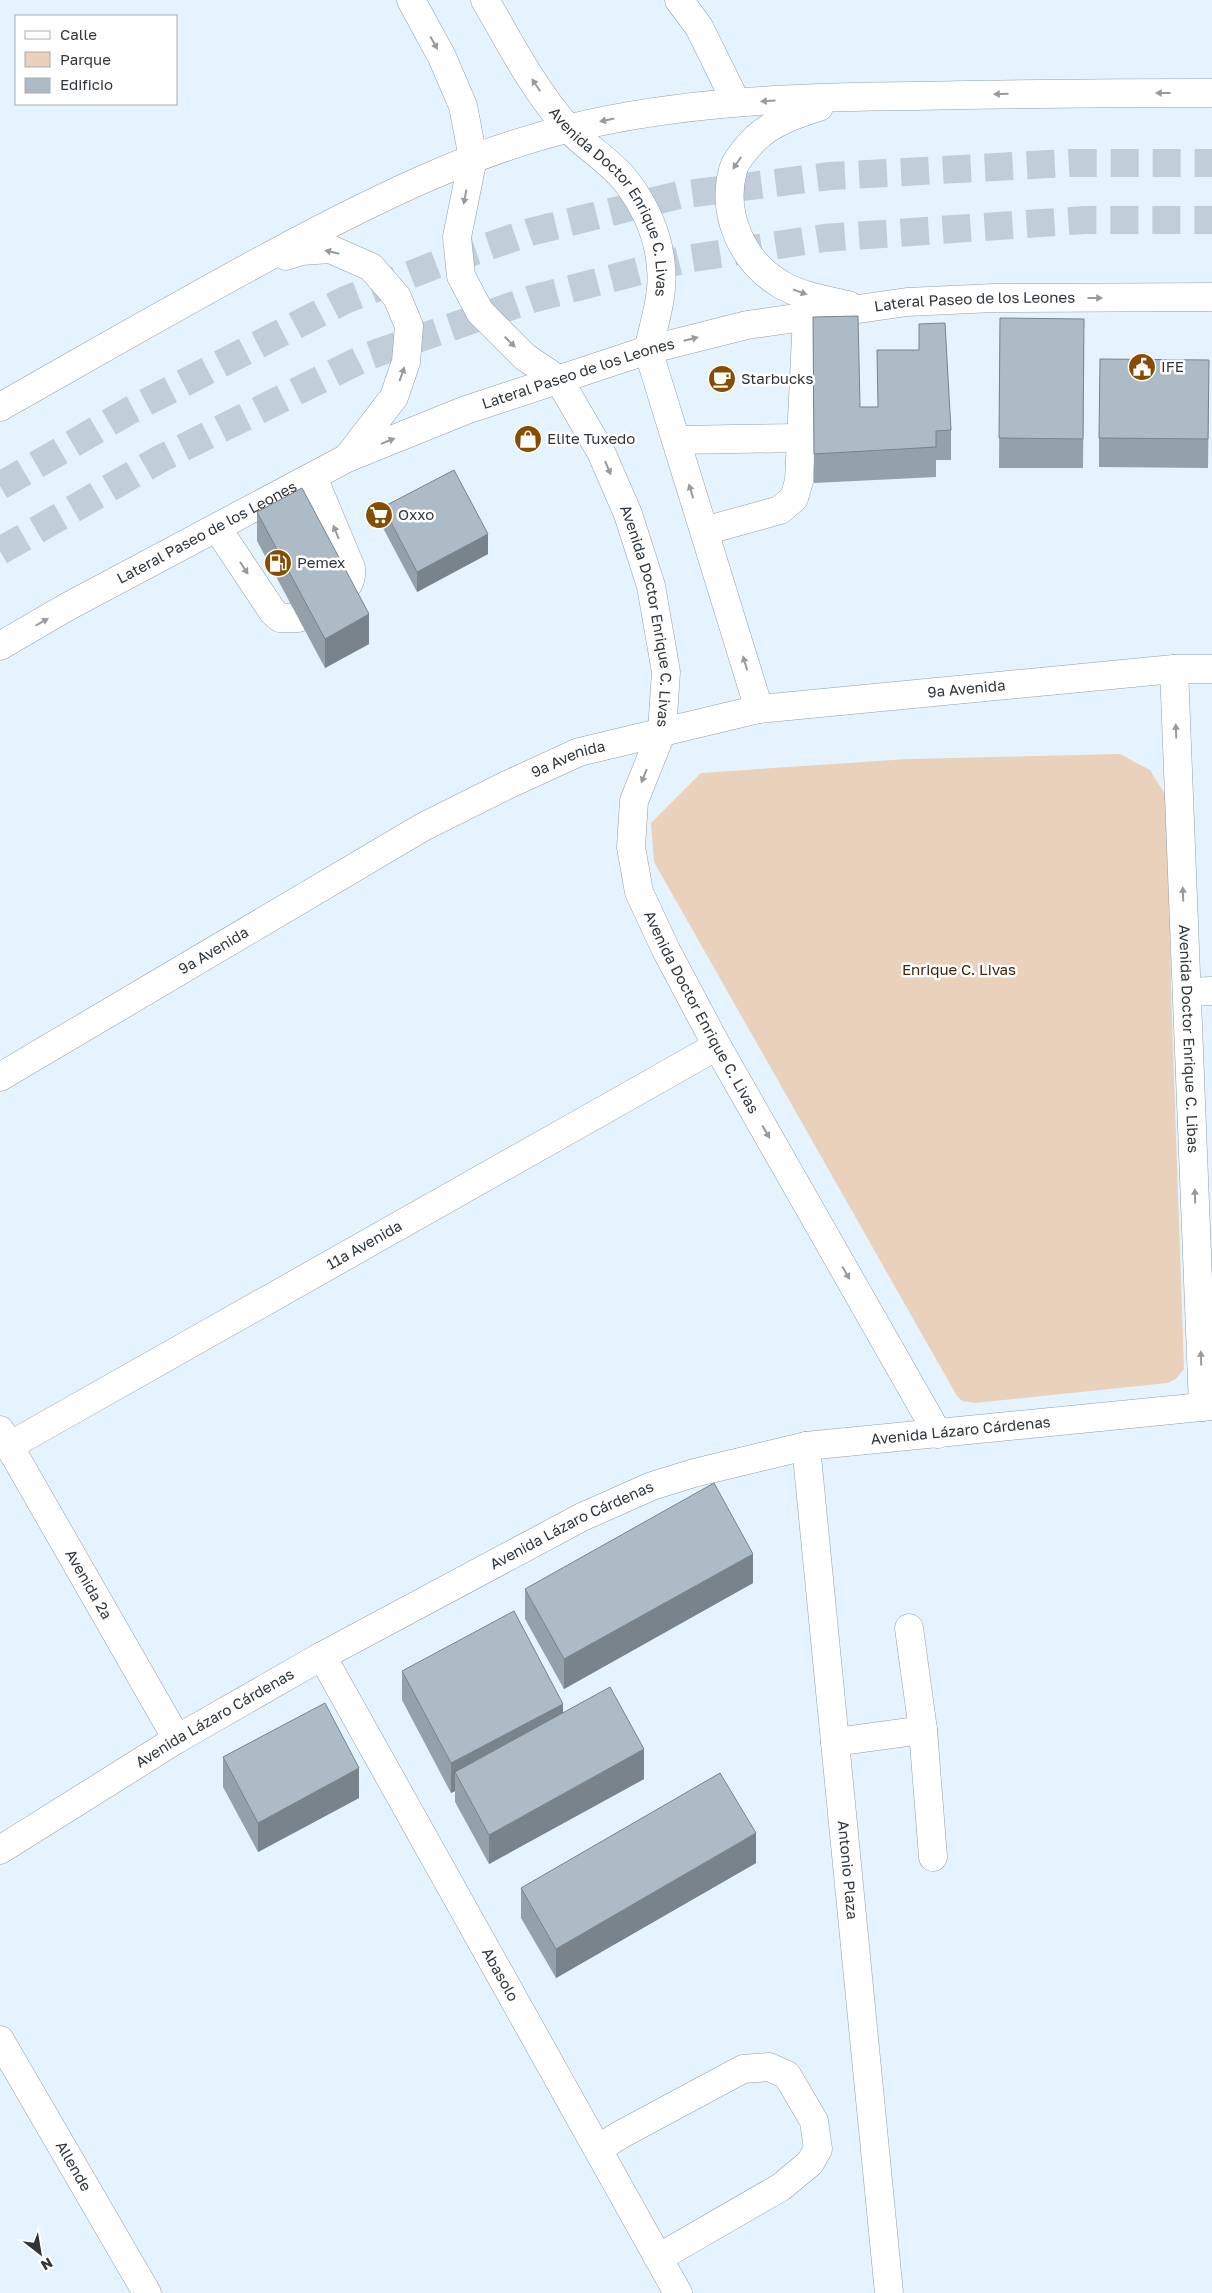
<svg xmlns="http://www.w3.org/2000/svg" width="1212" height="2293" font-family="'Golos Text',sans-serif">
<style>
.green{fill:#e9d1bb}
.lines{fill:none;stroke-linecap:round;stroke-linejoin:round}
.major-tunnel{stroke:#c1cdd8;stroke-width:28;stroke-dasharray:28 14;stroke-linecap:butt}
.minor-casing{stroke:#919fa9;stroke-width:29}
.minor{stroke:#fff;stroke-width:28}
.wall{fill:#95a1aa}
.shaded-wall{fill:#79838b}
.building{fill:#adbbc6;stroke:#79838b}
.oneway{fill:#989a9c}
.labels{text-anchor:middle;stroke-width:5;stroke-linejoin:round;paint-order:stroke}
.street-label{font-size:15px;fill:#30363a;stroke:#fefefe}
.poi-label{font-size:15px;fill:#30363a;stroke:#fefefe;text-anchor:start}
.park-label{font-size:15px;fill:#402406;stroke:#fefefe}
</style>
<rect width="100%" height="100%" fill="#e5f3ff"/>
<path class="green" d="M1120,754L1150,770L1169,801L1171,990L1184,1369L1176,1379L1167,1383L975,1403L962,1401L957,1396L654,862L651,823L701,773L908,759Z"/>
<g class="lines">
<path class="major-tunnel" d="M0,486L129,411L345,300L443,262L530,232L679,195L830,176L1070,163H1212
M0,551L160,459L368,356L532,299L686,259L824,238L1085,220H1212"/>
<g class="minor-casing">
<g id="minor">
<path id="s1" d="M411,0L442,57L463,106L473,158L457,237L461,276L480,312L525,357L559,380L601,452L628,514L651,586L666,672L662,731L634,801L631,847L639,892L666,950L717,1046L938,1434"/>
<path id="s2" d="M485,0C510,43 534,90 567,127C584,146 609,160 626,181C645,206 659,236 661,268C664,293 654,325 648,350L759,709"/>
<path d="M679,0L699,27L736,102"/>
<path d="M819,107C797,114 772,122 755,139C748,146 735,161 733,170C721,214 742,262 782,285C801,296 826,300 848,305"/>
<path d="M286,256L301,251L330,249L371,267L397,297L409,326L406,362L394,397L348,457"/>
<path d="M0,407C101,350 201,292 303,238C389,193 476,151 571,128C683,101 800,97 916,96C1015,94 1113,93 1212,93"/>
<path d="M676,440L801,438"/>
<path d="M313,477L351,568C352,580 349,584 342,592"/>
<path d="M217,528L273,612L280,618H298"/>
<path d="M704,531L780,510L794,498L799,481L807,316"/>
<path id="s3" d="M0,646L67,607L347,458L466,410L648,350L747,325L907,302L994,298L1212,297"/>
<path id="s4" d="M1174,669L1203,1407"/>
<path d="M1187,992L1212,991"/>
<path id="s5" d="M0,1077L423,827L507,785L579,752L759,709L1174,669H1212"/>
<path id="s6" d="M0,1430L177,1739"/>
<path id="s7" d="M9,1446L717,1046"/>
<path id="s8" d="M806,1446L889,2293"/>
<path d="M909,1628L923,1730L933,1857"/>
<path id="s9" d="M322,1656L678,2293"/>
<path d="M835,1742L923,1730"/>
<path id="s10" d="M0,1850L177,1739L322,1656L582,1517L652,1486L694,1473L806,1446L1212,1406"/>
<path id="s11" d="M0,2040L147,2293"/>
<path d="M598,2149L620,2135L743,2069L769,2067L787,2075L814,2121L818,2149L810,2163L781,2187L658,2258"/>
</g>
</g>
<use href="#minor" class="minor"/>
</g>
<path class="wall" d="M813,317L860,407H877L919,350V324L951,430V460H936V477L814,483Z
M1000,318L1084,348L1083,468H999Z
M1209,389L1208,468L1099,467V438Z
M383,507L488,554L417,592L383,528Z
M257,512L369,644L325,668L257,541Z
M753,1583L564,1689L525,1619V1589Z
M402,1671L563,1713L644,1779L489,1864L455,1802V1791L451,1793L402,1700Z
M223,1757L359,1798L258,1852L223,1787Z
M756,1863L556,1978L521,1918V1888Z"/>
<path class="shaded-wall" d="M488,534V554L417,592V572Z
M369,614V644L325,668V639Z
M753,1554V1583L564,1689V1659Z
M563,1704V1733L455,1772V1791L451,1793V1763Z
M644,1749V1779L489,1864V1835Z
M359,1768V1798L258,1852V1823Z
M756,1833V1863L556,1978V1949Z"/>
<path class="building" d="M858,316L860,407H878L877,350H919V324L945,323L951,430L936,431V447L814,454L813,317Z
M1000,318L1084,319L1083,439L999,438Z
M1100,359L1209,360L1208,439L1099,438Z
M454,470L488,534L417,572L383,507Z
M302,488L369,614L325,639L257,512Z
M714,1483L753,1554L564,1659L525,1589Z
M514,1611L563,1704L451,1763L402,1671Z
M610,1687L644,1749L489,1835L455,1772Z
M325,1703L359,1768L258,1823L223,1757Z
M720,1773L756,1833L556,1949L521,1888Z"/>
<defs><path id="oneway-solid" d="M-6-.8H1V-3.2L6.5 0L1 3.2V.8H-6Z" transform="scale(1.25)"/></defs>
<g class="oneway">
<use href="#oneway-solid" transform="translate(434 43) rotate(61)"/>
<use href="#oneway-solid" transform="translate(536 85) rotate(-124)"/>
<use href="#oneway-solid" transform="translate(1163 93) rotate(180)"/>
<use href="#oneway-solid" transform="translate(1001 94) rotate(179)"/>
<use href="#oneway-solid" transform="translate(768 101) rotate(177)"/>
<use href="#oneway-solid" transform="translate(607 120) rotate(168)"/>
<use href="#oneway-solid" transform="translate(737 163) rotate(124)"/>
<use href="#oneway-solid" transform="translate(465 197) rotate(101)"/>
<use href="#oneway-solid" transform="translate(332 252) rotate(-167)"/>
<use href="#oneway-solid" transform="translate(800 292) rotate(20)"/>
<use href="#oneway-solid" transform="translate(1095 298)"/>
<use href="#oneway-solid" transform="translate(691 339) rotate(-14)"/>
<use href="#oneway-solid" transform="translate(510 342) rotate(44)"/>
<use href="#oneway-solid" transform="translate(402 374) rotate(-70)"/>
<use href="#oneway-solid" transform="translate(388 441) rotate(-22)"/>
<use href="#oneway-solid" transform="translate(608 468) rotate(67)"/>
<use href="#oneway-solid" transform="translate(691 491) rotate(-107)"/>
<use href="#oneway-solid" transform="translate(336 532) rotate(-112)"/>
<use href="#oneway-solid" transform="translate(244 568) rotate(57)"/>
<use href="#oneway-solid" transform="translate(42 622) rotate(-30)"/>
<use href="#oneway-solid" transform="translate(745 663) rotate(-107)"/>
<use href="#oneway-solid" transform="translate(1176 731) rotate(-92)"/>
<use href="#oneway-solid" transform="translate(644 776) rotate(112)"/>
<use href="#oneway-solid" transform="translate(1183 894) rotate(-92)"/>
<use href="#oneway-solid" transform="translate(766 1132) rotate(60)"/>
<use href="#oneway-solid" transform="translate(1195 1196) rotate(-92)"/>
<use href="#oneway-solid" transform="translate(846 1273) rotate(60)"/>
<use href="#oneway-solid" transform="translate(1201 1358) rotate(-92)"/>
</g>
<defs>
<g id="civic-disc" transform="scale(1.4375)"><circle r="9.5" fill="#864d00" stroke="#fefefe"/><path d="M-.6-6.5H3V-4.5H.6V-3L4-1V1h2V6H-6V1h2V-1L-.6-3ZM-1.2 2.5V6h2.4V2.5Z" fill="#fff"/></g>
<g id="cafe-disc" transform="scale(1.4375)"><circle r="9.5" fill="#864d00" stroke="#fefefe"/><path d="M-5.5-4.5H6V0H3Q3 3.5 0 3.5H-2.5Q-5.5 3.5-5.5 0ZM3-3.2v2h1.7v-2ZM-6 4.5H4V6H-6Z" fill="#fff"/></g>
<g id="shop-disc" transform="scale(1.4375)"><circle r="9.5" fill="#864d00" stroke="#fefefe"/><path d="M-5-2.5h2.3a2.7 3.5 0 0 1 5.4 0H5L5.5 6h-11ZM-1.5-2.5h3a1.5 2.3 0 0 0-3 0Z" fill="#fff"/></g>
<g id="supermarket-disc" transform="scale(1.4375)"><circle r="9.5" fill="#864d00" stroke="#fefefe"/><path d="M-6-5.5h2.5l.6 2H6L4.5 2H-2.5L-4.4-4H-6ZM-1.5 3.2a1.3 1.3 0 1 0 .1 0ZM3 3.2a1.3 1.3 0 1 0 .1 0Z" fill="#fff"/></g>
<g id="fuel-disc" transform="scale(1.4375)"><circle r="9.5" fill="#864d00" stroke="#fefefe"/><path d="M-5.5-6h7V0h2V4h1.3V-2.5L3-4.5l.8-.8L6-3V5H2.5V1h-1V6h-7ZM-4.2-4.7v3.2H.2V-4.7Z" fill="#fff"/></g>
</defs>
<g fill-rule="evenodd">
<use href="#civic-disc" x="1142" y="367"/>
<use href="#cafe-disc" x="722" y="379"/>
<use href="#shop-disc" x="528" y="439"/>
<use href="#supermarket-disc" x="379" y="515"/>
<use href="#fuel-disc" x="278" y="563"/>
</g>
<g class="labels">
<g class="street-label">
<text dy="5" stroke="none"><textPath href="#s2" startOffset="242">Avenida Doctor Enrique C. Livas</textPath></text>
<text dy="5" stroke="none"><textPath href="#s3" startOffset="1046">Lateral Paseo de los Leones</textPath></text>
<text dy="5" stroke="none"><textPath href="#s3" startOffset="641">Lateral Paseo de los Leones</textPath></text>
<text dy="5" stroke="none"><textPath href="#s3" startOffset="236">Lateral Paseo de los Leones</textPath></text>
<text dy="5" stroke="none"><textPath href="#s1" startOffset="692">Avenida Doctor Enrique C. Livas</textPath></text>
<text dy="5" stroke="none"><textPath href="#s5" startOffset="1058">9a Avenida</textPath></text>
<text dy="5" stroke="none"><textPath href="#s5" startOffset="652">9a Avenida</textPath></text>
<text dy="5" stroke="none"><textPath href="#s5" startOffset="248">9a Avenida</textPath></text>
<text dy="5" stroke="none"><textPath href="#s1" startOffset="1112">Avenida Doctor Enrique C. Livas</textPath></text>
<text dy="5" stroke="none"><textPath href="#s4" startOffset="370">Avenida Doctor Enrique C. Libas</textPath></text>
<text dy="5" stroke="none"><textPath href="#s7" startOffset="408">11a Avenida</textPath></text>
<text dy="5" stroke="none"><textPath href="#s10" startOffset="1062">Avenida Lázaro Cárdenas</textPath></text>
<text dy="5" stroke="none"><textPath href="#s10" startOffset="658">Avenida Lázaro Cárdenas</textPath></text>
<text dy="5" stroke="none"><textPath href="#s6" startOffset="178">Avenida 2a</textPath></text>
<text dy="5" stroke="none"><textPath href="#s10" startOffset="252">Avenida Lázaro Cárdenas</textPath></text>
<text dy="5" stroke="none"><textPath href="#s8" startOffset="426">Antonio Plaza</textPath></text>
<text dy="5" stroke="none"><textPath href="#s9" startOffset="365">Abasolo</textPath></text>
<text dy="5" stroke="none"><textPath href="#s11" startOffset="146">Allende</textPath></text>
</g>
<g class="poi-label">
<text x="1161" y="372">IFE</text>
<text x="741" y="384">Starbucks</text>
<text x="547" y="444">Elite Tuxedo</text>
<text x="398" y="520">Oxxo</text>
<text x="297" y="568">Pemex</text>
</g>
<g class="park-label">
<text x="959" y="975">Enrique C. Livas</text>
</g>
</g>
<rect x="15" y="15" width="162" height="90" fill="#fefefe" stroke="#acaeb0"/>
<rect x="25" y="31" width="25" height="8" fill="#ffffff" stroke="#acaeb0"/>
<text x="60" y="40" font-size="15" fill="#30363a">Calle</text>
<rect x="25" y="52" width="25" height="15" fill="#e9d1bb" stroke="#acaeb0"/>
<text x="60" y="65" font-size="15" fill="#30363a">Parque</text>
<rect x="25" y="78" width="25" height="15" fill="#adbbc6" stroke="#acaeb0"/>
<text x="60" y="90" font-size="15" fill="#30363a">Edificio</text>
<g transform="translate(40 2253) rotate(149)" stroke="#fefefe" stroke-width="4" paint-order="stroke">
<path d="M0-4L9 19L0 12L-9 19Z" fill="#30363a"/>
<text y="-8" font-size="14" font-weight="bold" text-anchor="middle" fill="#30363a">N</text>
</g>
</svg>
